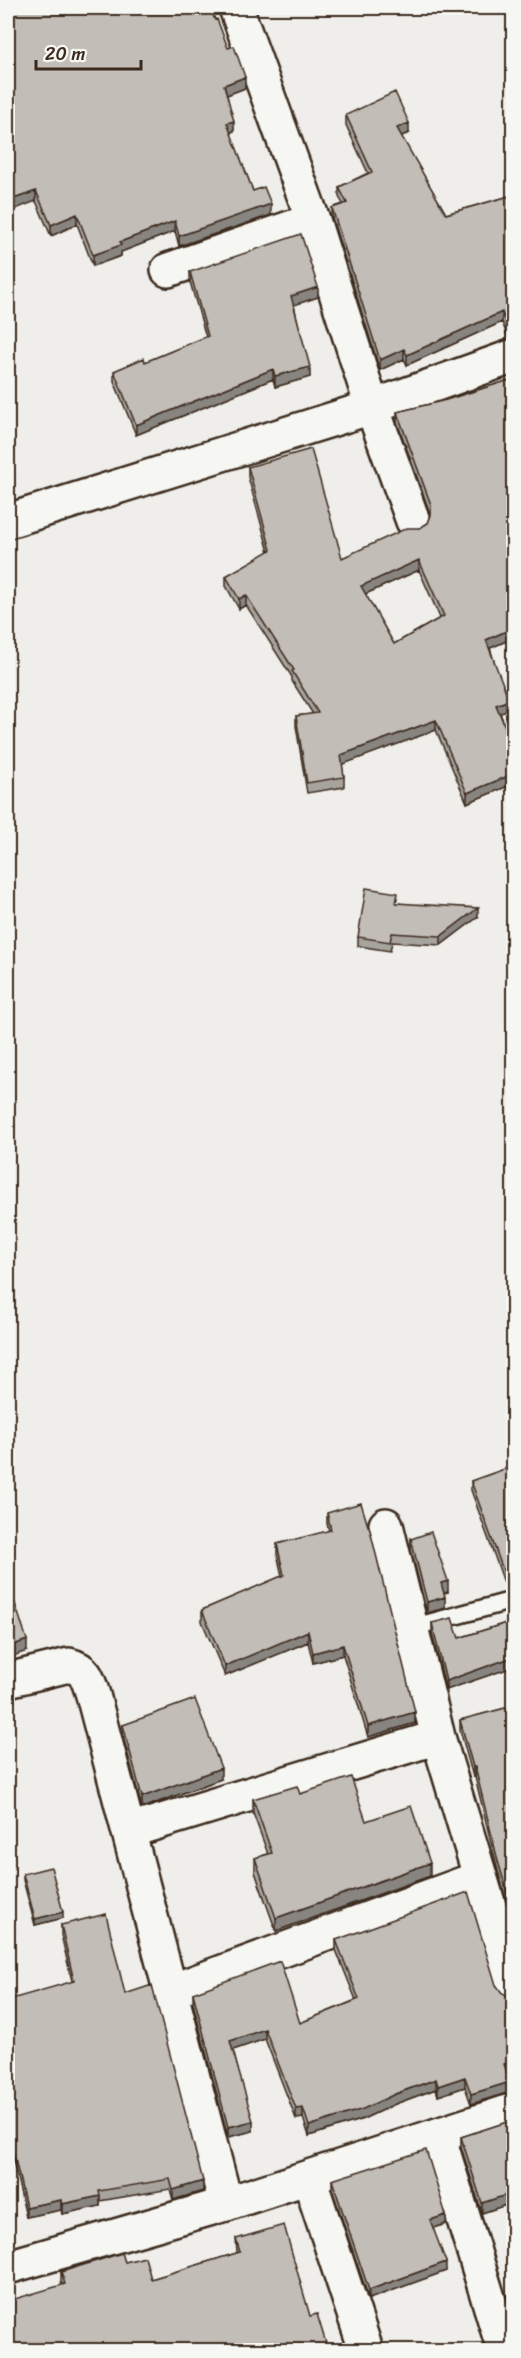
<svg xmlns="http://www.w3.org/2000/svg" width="521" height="2358" font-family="Sriracha,sans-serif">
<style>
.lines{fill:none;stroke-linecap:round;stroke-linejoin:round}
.service-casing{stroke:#3b2a1e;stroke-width:21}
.minor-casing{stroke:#3b2a1e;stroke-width:38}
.tertiary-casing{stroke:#3b2a1e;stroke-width:38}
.service{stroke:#f6f6f2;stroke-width:16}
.minor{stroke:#f6f6f2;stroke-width:33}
.tertiary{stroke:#f6f6f2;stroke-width:33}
.wall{fill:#a7a39d;stroke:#3b2a1e;stroke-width:1.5;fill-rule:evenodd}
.shaded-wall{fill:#888480;stroke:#3b2a1e;stroke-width:1.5}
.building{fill:#c2bdb7;stroke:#3b2a1e;stroke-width:1.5;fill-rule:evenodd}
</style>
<rect width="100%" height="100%" fill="#efeeea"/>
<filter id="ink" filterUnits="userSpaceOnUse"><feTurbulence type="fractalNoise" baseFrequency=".0167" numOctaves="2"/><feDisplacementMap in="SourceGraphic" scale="12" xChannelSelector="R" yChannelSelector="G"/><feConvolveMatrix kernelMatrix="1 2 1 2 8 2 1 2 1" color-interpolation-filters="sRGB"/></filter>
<g filter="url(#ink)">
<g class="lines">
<g class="service-casing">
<path id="service" d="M410,1628L514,1600"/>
</g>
<g class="minor-casing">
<path id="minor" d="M236,8L313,220L372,407L413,521
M168,270L313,220
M8,521L372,407L514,356
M386,1525L438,1737L514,1989
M8,1680L69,1665C86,1669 88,1679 93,1695L226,2204
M129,1831L438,1737
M171,1991L479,1878
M438,2135L504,2350
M309,2178L366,2350"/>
</g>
<g class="tertiary-casing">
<path id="tertiary" d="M8,2267L226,2204L514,2110"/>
</g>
<use href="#service" class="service"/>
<use href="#minor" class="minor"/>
<use href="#tertiary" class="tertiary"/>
</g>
<path class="wall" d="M12,8H210L245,88L227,95L234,131L230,132L253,191L271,215L179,246L175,231L121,252V256L93,266L77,224L51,236L36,201Z
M346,115L409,133L401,136L446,214L513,195V338H508L502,322L407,365L404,359L380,370L332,218V208L343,204L339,197V187L368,173L346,125Z
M190,272L318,297L294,305L310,377L275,387L273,379L136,435L114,381V371L145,362L206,337L190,282Z
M513,379V638L490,648L509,710L500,713L513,746V784L467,803L436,730L342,764L344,777V787L307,793L296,726V716L313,714L292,681V677L246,605L239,609L226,586V576L269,552L248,477V467L342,558L420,528L428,523L431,516L397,422V412L446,400ZM419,570L440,618L394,644L365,594Z
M398,903L478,917L441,945L392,942L390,951L358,946V937Z
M513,1466V1590L507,1591L471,1490V1481Z
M327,1513L415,1723L368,1737L343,1655L313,1663L308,1642L225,1676L202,1621V1610L282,1576L277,1554V1544L329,1531L327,1524Z
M411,1539L448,1592L444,1593L445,1608L427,1613L411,1550Z
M513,1601V1667L446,1690L432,1633V1623L459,1638L512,1621L509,1612V1602Z
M513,1706V1922L498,1871L475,1777H473L460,1730V1720Z
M123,1725L221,1779L142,1808L123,1736Z
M300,1794L366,1821L430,1876L276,1931L255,1872V1858L268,1854L253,1813V1799Z
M23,1874L63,1918L35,1925L23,1880Z
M61,1925L125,1994L203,2191L173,2200L170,2189L100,2201V2206L62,2214L61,2210L26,2217L12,2156L8,2157L72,1981L61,1935Z
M336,1940L496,1985L502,1993L510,1997H513V2071L507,2073L510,2092L471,2104L465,2087L438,2096L436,2089L395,2104L363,2119L309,2136L303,2118L296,2119L265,2039L233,2050L253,2131L228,2137L193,2003V1993L300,2023L356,2000L336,1950Z
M513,2120V2259L506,2205L482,2213L461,2147V2137Z
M332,2180L446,2224L433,2228L446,2271L369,2299L332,2189Z
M236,2239L310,2316L62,2284L61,2282V2272L125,2262L151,2279L237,2253Z"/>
<path class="shaded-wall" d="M245,77V88L224,96V85Z
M234,121V131L227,134V123Z
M409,123V133L397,138V128Z
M36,191V201L8,212V201Z
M271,204V215L179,246V236Z
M77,214V224L51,236V225Z
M175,221V231L121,252V256L93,266V255L120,242Z
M318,287V297L291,306V296Z
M502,312V322L407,365V355Z
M404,349V359L380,370V360Z
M310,367V377L275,387V376Z
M273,369V379L136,435V425Z
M419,560V570L361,596V586Z
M246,595V605L239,609V599Z
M513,628V638L486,650V640Z
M509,700V710L496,715V705Z
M436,720V730L341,765V755Z
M513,774V784L467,803V793Z
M478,908V917L441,945V936Z
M448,1581V1592L441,1594V1583Z
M445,1597V1608L427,1613V1602Z
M308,1631V1642L225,1676V1666Z
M27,1640V1651L8,1658V1647Z
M343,1645V1655L313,1663V1653Z
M513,1657V1667L446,1690V1681Z
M415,1712V1723L368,1737V1726Z
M473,1767H475V1777H473Z
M221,1768V1779L142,1808V1797Z
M430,1863V1876L276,1931V1918Z
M63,1912V1918L35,1925V1919Z
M265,2029V2039L230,2051V2041Z
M513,2061V2071L504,2074V2064Z
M465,2077V2087L438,2096V2086Z
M436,2079V2089L395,2104L363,2119L309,2136V2126Z
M510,2082V2092L471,2104V2094Z
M303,2108V2118L296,2119V2109Z
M253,2121V2131L228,2137V2127Z
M12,2146V2156L8,2157V2147Z
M203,2181V2191L173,2200V2190Z
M506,2195V2205L482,2213V2203Z
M100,2196V2206L62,2214V2204Z
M61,2200V2210L26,2217V2207Z
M446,2215V2224L430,2229V2220Z
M446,2262V2271L369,2299V2290Z"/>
<path class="building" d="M16,8H210L215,20L217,19L228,48L234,46L245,77L224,85L234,121L227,123L253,191L264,187L271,204L179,236L175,221L120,242L121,245L93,255L77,214L51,225L36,191L8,201V11Z
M395,92L409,123L397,128L446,214L513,195V328H508L502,312L407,355L404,349L380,360L332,208L347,203L339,187L372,172L346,115Z
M301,234L318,287L291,296L310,367L275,376L273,369L136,425L114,371L144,358L145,362L208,336L190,272Z
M513,379V628L486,640L509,700L496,705L513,746V774L467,793L436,720L341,755L344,777L307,783L296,716L318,713L292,671L294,670L246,595L239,599L226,576L271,550L248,467L311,449L342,558L407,528H420L428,523L431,515V505L397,412L446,400ZM419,560L444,616L394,644L361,586Z
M366,888L398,893L396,903L478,908L441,936L392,933L390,942L358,937Z
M513,1466V1580L507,1581L471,1481Z
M361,1503L368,1526H369L415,1712L368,1726L343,1645L313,1653L308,1631L225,1666L202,1610L284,1575L277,1544L331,1530L327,1513Z
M431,1532L448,1581L441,1583L445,1597L427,1602L411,1539Z
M8,1582L27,1640L8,1647Z
M513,1601V1614L509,1602Z
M452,1618L459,1638L513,1621V1657L446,1681L432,1623Z
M195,1699L221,1768L142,1797L123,1725Z
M513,1706V1912L498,1861L475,1767H473L460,1720Z
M351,1777L366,1821L411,1806L430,1863L276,1918L255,1858L272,1853L253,1799L297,1786L300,1794Z
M51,1867L63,1912L35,1919L23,1874Z
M468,1892L496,1985L502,1993L510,1997H513V2061L504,2064L510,2082L471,2094L465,2077L438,2086L436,2079L395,2094L363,2109L309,2126L303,2108L296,2109L265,2029L230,2041L253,2121L228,2127L193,1993L280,1961L300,2023L359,1999L336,1940Z
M106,1914L125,1994L152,1985L203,2181L173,2190L170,2179L99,2191L100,2196L62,2204L61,2200L26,2207L12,2146L8,2147V2000L74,1981L61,1925Z
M513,2120V2249L506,2195L482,2203L461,2137Z
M426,2150L446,2215L430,2220L446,2262L369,2290L332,2180Z
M284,2225L310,2316L317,2314L328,2350H8V2301L65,2284L61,2272L122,2253L125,2262L145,2257L151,2279L240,2252L236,2239Z"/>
</g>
<rect width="521" height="2358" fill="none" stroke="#f6f6f2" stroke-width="30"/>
<rect x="15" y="15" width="491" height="2328" fill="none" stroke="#3b2a1e" stroke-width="2" filter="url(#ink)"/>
<path d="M36 60v9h105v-9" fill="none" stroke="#3b2a1e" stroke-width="3"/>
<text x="45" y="60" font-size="18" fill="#3b2a1e" stroke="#f6f6f2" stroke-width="4.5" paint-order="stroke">20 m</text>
</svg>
